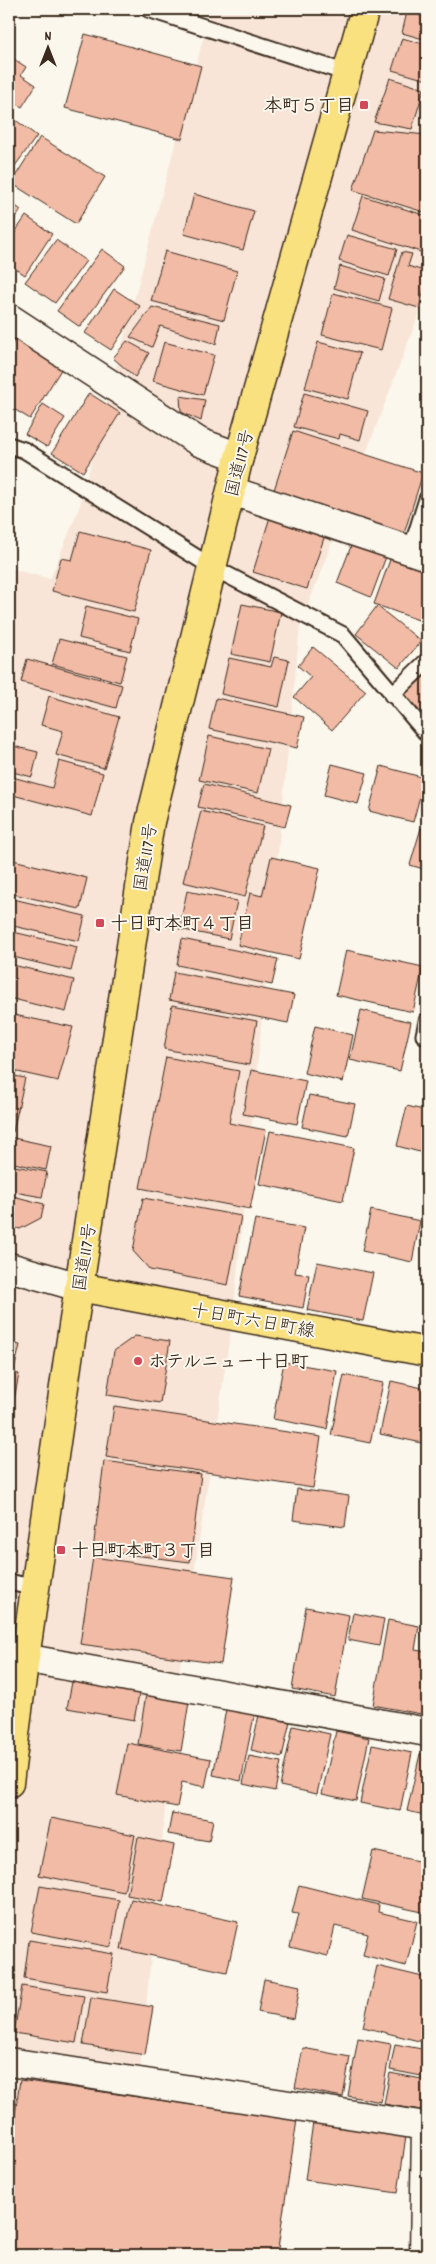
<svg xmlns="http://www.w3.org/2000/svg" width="436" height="2264" font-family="Dekko,'Klee One',sans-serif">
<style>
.built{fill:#f8e5d7}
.building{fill:#f2bba6;stroke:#3b2a1e}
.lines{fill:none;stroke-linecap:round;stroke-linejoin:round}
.service-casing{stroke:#3b2a1e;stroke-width:19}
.minor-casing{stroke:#3b2a1e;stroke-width:31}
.secondary-casing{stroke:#3b2a1e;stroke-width:31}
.primary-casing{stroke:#3b2a1e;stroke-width:31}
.trunk-casing{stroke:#3b2a1e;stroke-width:31}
.service{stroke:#fbf7ec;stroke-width:15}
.minor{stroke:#fbf7ec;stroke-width:28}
.secondary{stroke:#fbf7ec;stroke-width:28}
.primary{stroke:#fae180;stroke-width:28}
.trunk{stroke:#fae180;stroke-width:28}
.poi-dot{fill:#d1495b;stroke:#fbf7ec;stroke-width:2}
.labels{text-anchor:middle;stroke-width:4;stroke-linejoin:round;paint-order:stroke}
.poi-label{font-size:18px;font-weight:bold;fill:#3b2a1e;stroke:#fbf7ec;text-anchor:start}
.street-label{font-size:18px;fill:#3b2a1e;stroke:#fbf7ec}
</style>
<rect width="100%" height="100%" fill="#fbf7ec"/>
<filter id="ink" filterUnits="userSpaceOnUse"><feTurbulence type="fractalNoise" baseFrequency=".02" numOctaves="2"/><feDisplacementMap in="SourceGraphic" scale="10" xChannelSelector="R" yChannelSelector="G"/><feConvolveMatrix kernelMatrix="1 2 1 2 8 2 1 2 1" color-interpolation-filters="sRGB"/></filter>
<g filter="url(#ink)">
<path class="built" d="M211,9H427V293L300,626L233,1316L177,1686L122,2255H9V568L50,579L79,508Z"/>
<path class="building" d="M407,12L427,17V40L402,33Z
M85,34L201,66L182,139L65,108Z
M402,38L427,45V80L392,70Z
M9,56L26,67L21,75L36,85L22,107L9,99Z
M390,78L424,89L412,129L374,122Z
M9,115L37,136L9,174Z
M373,130L427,135V213L353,190Z
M40,137L105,177L76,224L11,183Z
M194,194L254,211L243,250L184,234Z
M363,196L427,216V254L352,230Z
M9,201L21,210L9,228Z
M26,216L52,234L25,275L9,264V241Z
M347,235L397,249L389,276L339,261Z
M56,240L86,261L55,303L25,282Z
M102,249L125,266L80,327L57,311Z
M165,251L237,271L224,320L151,301Z
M402,252L412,254L408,266L427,272V280L419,308L388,299Z
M340,266L385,279L379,301L334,288Z
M114,289L140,306L111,350L85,333Z
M333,293L392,308L381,350L322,335Z
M152,307L220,324L216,344L160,326L152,347L130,337Z
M16,338L62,368L30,419L9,406V349Z
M127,341L149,353L135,377L113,358Z
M164,342L214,355L203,395L153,381Z
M318,342L360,353L348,399L305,388Z
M89,393L120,413L83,472L52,453Z
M304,393L368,411L360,440L340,434L339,439L294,427Z
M180,396L205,400L201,421L181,412Z
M43,404L65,418L47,447L25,434Z
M293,431L423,473L402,540L292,504L295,497L274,490Z
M270,517L325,535L307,589L253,572Z
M80,531L151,550L134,612L52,591L61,558L72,560Z
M353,541L387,554L371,597L337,583Z
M391,557L427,569V613L424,622L374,604Z
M242,604L281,612L270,662L231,654Z
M86,606L138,619L130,651L79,638Z
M377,606L421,641L399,668L356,634Z
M59,639L127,656L120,682L52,664Z
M313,647L366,691L332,730L294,697L311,677L298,666Z
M274,657L289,660L279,707L221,694L229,658L271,667Z
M27,659L122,685L116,708L21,682Z
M427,674V725L402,697Z
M49,696L119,717L104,768L56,755L63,731L41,725Z
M216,698L304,717L297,748L209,729Z
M209,736L268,749L258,793L199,780Z
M9,745L38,752L32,777L9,771Z
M59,761L103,773L92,816L9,794V776L52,788Z
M332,764L367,773L358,804L324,795Z
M381,766L425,778L413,822L369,811Z
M204,784L291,805L285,827L198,807Z
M201,811L263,826L245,897L183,882Z
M421,828L427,830V870L410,865Z
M271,857L320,868L299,959L238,945L250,893L262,896Z
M9,859L87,878L80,909L9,893Z
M187,891L237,901L229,939L179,929Z
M9,898L85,916L79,941L9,925Z
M9,931L77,947L71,971L9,956Z
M182,939L278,959L272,985L177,965Z
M346,950L423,967L413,1012L336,995Z
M9,964L74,980L66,1012L9,998Z
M174,972L294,995L288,1023L169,1000Z
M172,1005L257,1021L249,1065L164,1049Z
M361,1010L411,1022L400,1071L350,1060Z
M9,1014L73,1027L58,1081L9,1070Z
M315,1026L353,1035L343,1082L304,1073Z
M166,1057L239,1071L229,1123L266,1130L250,1209L140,1188Z
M251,1070L306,1081L297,1124L243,1114Z
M9,1075L25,1078L13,1132L9,1131Z
M309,1095L355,1104L348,1136L302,1127Z
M407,1106L427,1111V1154L397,1146Z
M270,1131L354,1148L343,1201L259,1184Z
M9,1137L51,1146L46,1170L9,1162Z
M9,1165L47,1172L42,1197L9,1191Z
M9,1195L44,1204L41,1218L20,1229L9,1226Z
M143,1198L241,1216L228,1285L150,1270L133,1251Z
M371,1210L420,1221L412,1262L362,1251Z
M255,1219L304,1228L295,1273L309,1275L303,1308L239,1296Z
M317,1262L373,1273L363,1321L307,1310Z
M427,1302V1328L422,1327Z
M135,1336L170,1341L160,1403L107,1395L114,1351Z
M9,1343L20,1345L15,1366L9,1365Z
M284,1362L337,1371L327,1429L273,1419Z
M9,1372L19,1374L14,1400L9,1399Z
M344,1375L383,1383L370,1443L331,1435Z
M391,1381L427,1389V1419L422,1443L380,1434Z
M114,1406L321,1437L313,1488L106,1457Z
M104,1461L201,1474L190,1562L93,1550Z
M297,1489L349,1496L345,1527L293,1520Z
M93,1557L234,1577L221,1664L80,1644Z
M306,1607L349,1615L335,1697L292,1689Z
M353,1613L384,1619L379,1646L348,1640Z
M388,1620L419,1626L415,1650L427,1652V1678L421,1714L373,1705Z
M73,1677L140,1689L134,1720L67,1708Z
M147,1688L190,1696L181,1751L138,1744Z
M227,1705L255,1711L241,1781L213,1775Z
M259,1715L290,1721L282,1757L251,1750Z
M293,1726L330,1734L317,1794L280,1786Z
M336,1731L369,1738L356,1801L322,1794Z
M127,1743L211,1759L205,1787L182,1782L177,1807L117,1795Z
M372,1745L412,1753L400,1811L360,1803Z
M420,1754L427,1755V1834L421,1833L425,1815L407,1811Z
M249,1756L281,1762L275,1791L243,1784Z
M172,1813L213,1820L209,1841L168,1834Z
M51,1818L135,1835L124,1892L39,1875Z
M138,1837L174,1845L163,1902L127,1895Z
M373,1851L427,1863V1913L362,1899Z
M299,1885L379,1905L378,1912L417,1921L406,1966L363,1955L368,1934L335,1926L328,1956L290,1947L298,1914L292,1913Z
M40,1886L119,1900L111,1947L31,1932Z
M131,1899L238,1922L227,1972L121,1949Z
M29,1940L114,1954L107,1992L24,1978Z
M377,1966L427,1978V2043L363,2027Z
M264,1979L300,1986L294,2019L258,2012Z
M22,1986L84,1996L76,2043L14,2033Z
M91,1997L153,2007L145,2055L83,2045Z
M358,2038L391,2044L381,2102L348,2096Z
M395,2044L427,2050V2077L390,2070Z
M303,2048L350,2057L343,2097L295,2088Z
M390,2073L427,2080L421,2110L384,2104Z
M20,2080L297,2120L277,2255H194L161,2251V2255H9V2156Z
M313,2122L406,2135L398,2193L305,2180Z"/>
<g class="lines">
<g class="service-casing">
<path id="service" d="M148,9L347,73
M9,445L24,450L212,567L343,635L427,734
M411,550L427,499
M392,695L427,661
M427,1021L424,1035L427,1037
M9,1582L35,1588"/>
</g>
<g class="minor-casing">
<path id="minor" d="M9,318L199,442L239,457
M232,491L427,556
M24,1658L427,1732
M9,2062L426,2126L424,2255"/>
</g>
<g class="secondary-casing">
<path id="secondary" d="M9,1267L79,1287"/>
</g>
<g class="primary-casing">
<path id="primary" d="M79,1287L427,1352"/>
</g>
<g class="trunk-casing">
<path id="trunk" d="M9,1783L21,1686L68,1359L150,822L239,457L365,9"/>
</g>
<use href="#service" class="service"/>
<use href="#minor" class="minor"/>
<use href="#secondary" class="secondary"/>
<use href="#primary" class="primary"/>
<use href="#trunk" class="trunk"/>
</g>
</g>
<g class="poi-dot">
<rect x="359" y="100" width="10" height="10" rx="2.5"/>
<rect x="95" y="918" width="10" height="10" rx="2.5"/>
<circle cx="138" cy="1361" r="5"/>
<rect x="56" y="1545" width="10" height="10" rx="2.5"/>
</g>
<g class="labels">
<g class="poi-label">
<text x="354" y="111" text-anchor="end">本町５丁目</text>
<text x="110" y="929">十日町本町４丁目</text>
<text x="148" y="1367">ホテルニュー十日町</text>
<text x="71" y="1556">十日町本町３丁目</text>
</g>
<g class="street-label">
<text transform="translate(239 463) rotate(-76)" y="6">国道117号</text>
<text transform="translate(145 857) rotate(-81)" y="6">国道117号</text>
<text transform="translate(84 1257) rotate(-81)" y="6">国道117号</text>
<text transform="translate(253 1320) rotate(10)" y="6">十日町六日町線</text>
</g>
</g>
<rect width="436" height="2264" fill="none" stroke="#fbf7ec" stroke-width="30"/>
<rect x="15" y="15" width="406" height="2234" fill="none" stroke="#3b2a1e" stroke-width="2" filter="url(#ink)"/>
<g transform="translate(48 48)" stroke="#fbf7ec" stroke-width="4" paint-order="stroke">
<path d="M0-4L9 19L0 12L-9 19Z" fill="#3b2a1e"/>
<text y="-8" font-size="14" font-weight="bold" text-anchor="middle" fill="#3b2a1e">N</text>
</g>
</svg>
